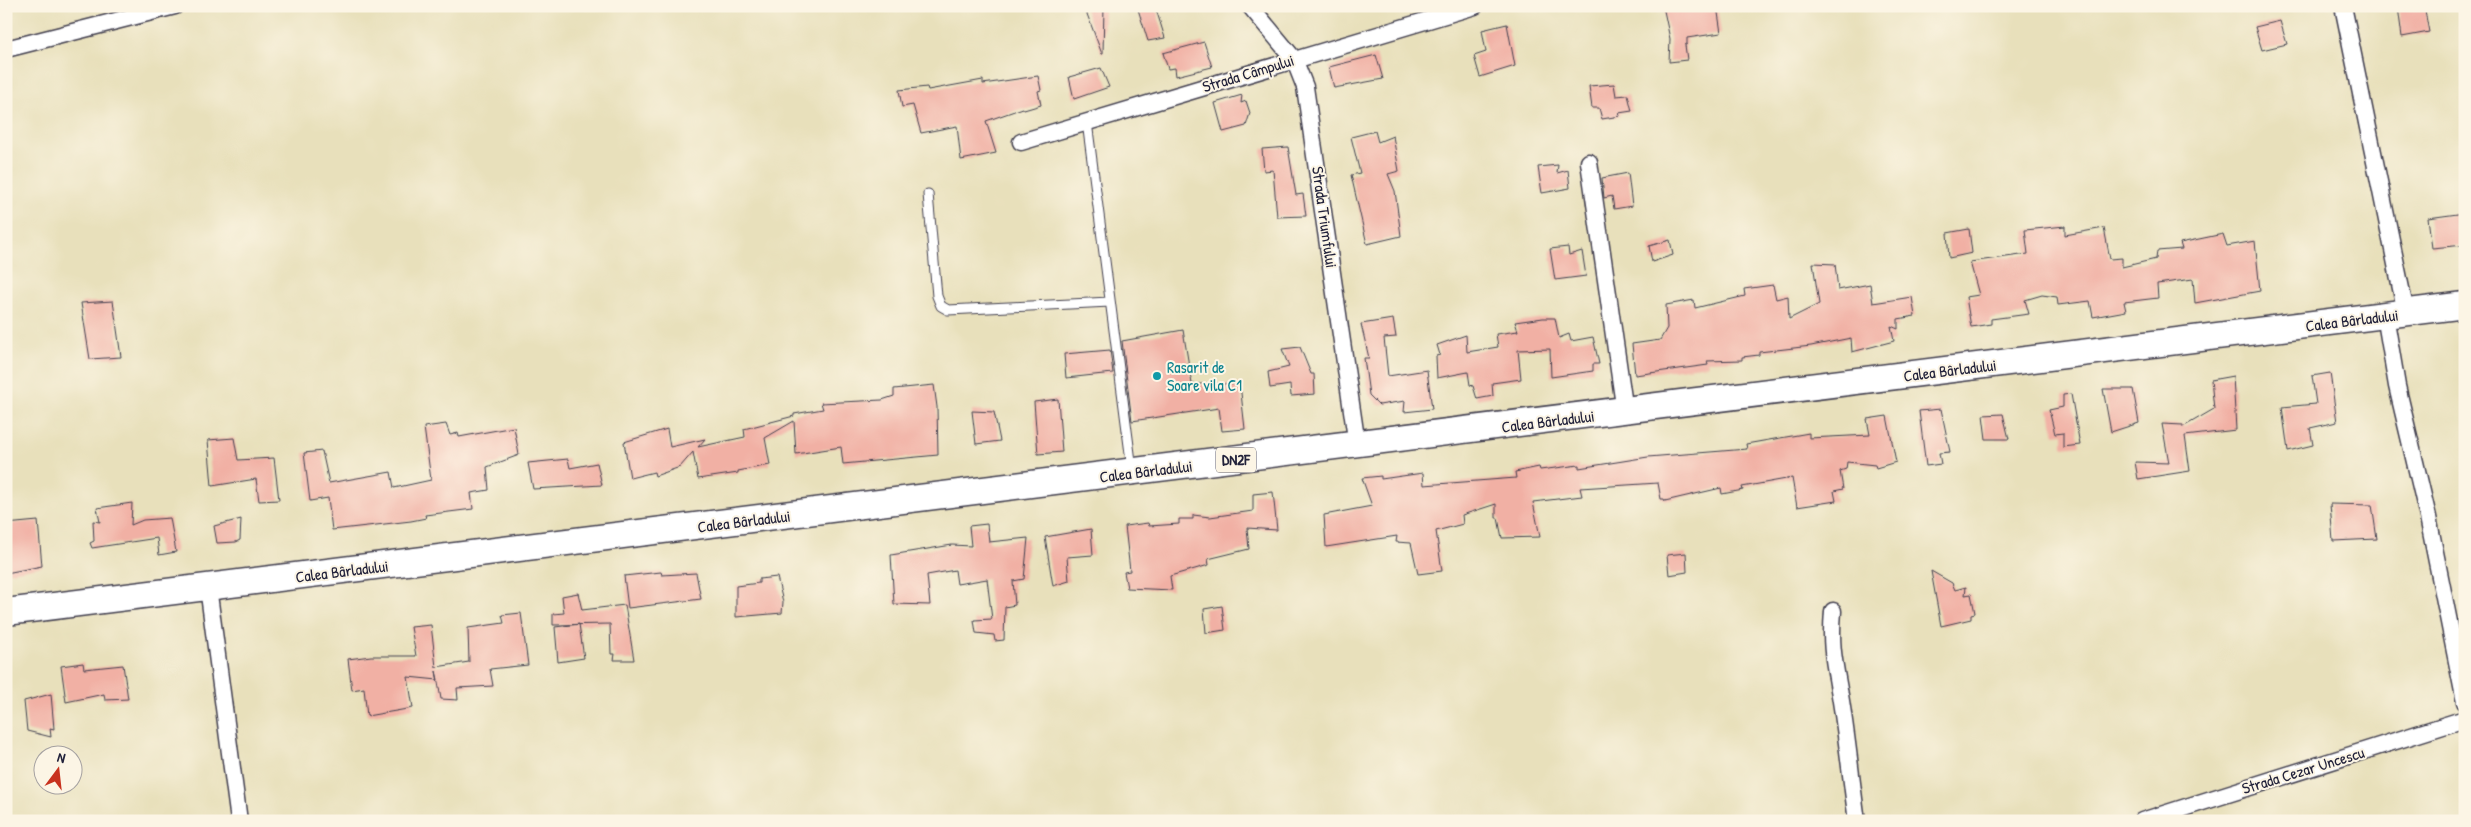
<svg xmlns="http://www.w3.org/2000/svg" width="2471" height="827" font-family="'Patrick Hand',sans-serif">
<style>
.building{fill:#f1b0a4}
.lines{fill:none;stroke-linecap:round;stroke-linejoin:round}
.service-casing{stroke:#403e4e;stroke-width:11}
.minor-casing{stroke:#403e4e;stroke-width:19}
.primary-casing{stroke:#403e4e;stroke-width:29}
.service{stroke:#fff;stroke-width:9}
.minor{stroke:#fff;stroke-width:16}
.primary{stroke:#fff;stroke-width:26}
.culture-dot{fill:#0f9aa8;stroke:#fcf5e5;stroke-width:2}
.labels{text-anchor:middle;stroke-width:4;stroke-linejoin:round;paint-order:stroke}
.shield{fill:#fcf5e5;stroke:#63616e;stroke-width:1}
.shield-label{font-size:15px;font-weight:bold;fill:#22223b}
.street-label{font-size:16px;fill:#22223b;stroke:#fcf5e5}
.culture-label{font-size:16px;fill:#0d838f;stroke:#fcf5e5;text-anchor:start}
</style>
<rect width="100%" height="100%" fill="#fcf5e5"/>
<filter id="ink" filterUnits="userSpaceOnUse"><feTurbulence type="fractalNoise" baseFrequency=".02" numOctaves="2"/><feDisplacementMap in="SourceGraphic" scale="10" xChannelSelector="R" yChannelSelector="G"/><feConvolveMatrix kernelMatrix="1 2 1 2 8 2 1 2 1" color-interpolation-filters="sRGB"/></filter>
<filter id="wash" filterUnits="userSpaceOnUse"><feTurbulence type="fractalNoise" baseFrequency=".0096" numOctaves="4" result="noise"/><feDisplacementMap in="SourceGraphic" scale="20" xChannelSelector="R" yChannelSelector="G"/><feGaussianBlur stdDeviation="1.12" result="paint"/><feColorMatrix in="noise" values="0 0 0 0 0 0 0 0 0 0 0 0 0 0 0 0 0 1.4 0 .05"/><feComposite in="paint" operator="in"/></filter>
<g filter="url(#wash)">
<rect width="100%" height="100%" fill="#e8e0bb"/>
<g id="blocks">
<path class="building" d="M1084,6H1104L1103,54H1102Z
M1137,6H1155L1165,38L1148,41Z
M1663,6H1717L1721,33L1687,38V44L1685,45L1687,60L1669,62L1670,39Z
M2424,6L2429,32L2402,37L2398,7Z
M2280,21L2287,44L2262,50L2255,27Z
M1507,24L1515,66L1480,77L1474,56L1486,52L1482,30Z
M1204,42L1212,67L1176,76L1175,68L1168,69L1163,53Z
M1376,55L1383,79L1334,88L1329,67Z
M1101,68L1109,87L1074,99L1069,77Z
M1038,76L1041,90L1038,91L1041,105L1024,110L1023,108L986,121L996,153L961,160L957,126L921,133L913,105L902,107L899,90L927,87L928,90L983,80V84Z
M1614,84L1616,96L1628,95L1632,111L1619,113L1620,116L1602,119L1599,108H1592L1589,86Z
M1242,95L1241,103L1246,101L1250,113L1246,126L1223,132L1215,103Z
M1375,131L1378,142L1393,136L1399,171L1388,174L1395,191L1401,236L1367,244L1351,175L1360,173L1351,137Z
M1288,147L1296,195L1303,194L1306,216L1277,217L1273,170L1264,171L1262,149Z
M1558,165L1557,173L1568,170L1570,188L1542,193L1538,167Z
M1628,173L1632,206L1614,209L1612,196L1604,198L1602,178Z
M2465,213V245L2432,248L2428,218Z
M2065,226V235L2104,228L2110,259L2122,258V267L2156,259L2157,251L2182,249L2180,243L2223,234L2227,246L2255,241L2260,291L2195,303L2193,279L2157,284L2158,298L2124,302L2126,311L2093,317L2090,301L2058,305L2057,297L2042,295L2025,300L2029,314L1991,319V324L1971,327L1966,297L1979,295L1970,262L2028,254L2025,230Z
M1969,229L1972,253L1949,258L1947,233Z
M1670,240L1673,255L1652,262L1649,246Z
M1568,247L1569,255L1582,251L1586,276L1555,280L1550,249Z
M1813,263L1835,264L1838,290L1870,284L1873,303L1912,297L1915,316L1898,319V329L1891,326L1894,341L1852,352L1851,338L1811,346L1759,352V355L1742,357V360L1707,361L1708,365L1635,375L1632,344L1660,340L1667,328L1666,305L1694,300L1695,308L1745,296L1744,289L1773,285L1776,299L1788,296L1789,319L1819,304Z
M113,301L121,357L90,359L81,303Z
M1543,318H1555L1559,338L1569,334L1571,341L1593,337L1599,364H1593V371L1551,377L1550,349L1518,350L1521,379L1492,383L1493,396L1477,399L1473,386L1470,385L1468,372L1437,378L1436,356L1440,355L1437,345L1466,335L1467,352L1498,347L1496,334L1518,331L1515,322Z
M1393,319L1396,337L1384,338L1388,376L1427,370L1432,409L1404,412L1405,401L1379,405L1369,395L1364,358H1369L1361,324Z
M1183,330L1192,384H1240L1245,429L1222,431L1219,408L1132,421L1122,341Z
M1300,347L1311,374H1314L1315,394L1291,396L1290,385L1270,388L1268,372L1289,367L1282,349Z
M1110,350L1113,373L1066,378L1064,354Z
M2330,373L2337,422L2310,428L2313,445L2288,451L2282,407L2316,404L2312,376Z
M2233,376L2236,430L2185,436L2190,471L2138,479L2135,462L2169,463L2162,424L2183,425V427L2214,409L2211,380Z
M934,385L937,407L938,455L843,464L841,447L796,454L794,421L765,438L770,465L738,471V473L698,479L693,452L680,467L655,476L654,472L630,478L624,442L667,429L670,447L705,439L698,447L745,437L744,429L794,416V414L823,409L821,403L882,400L894,396V389Z
M2103,389H2133L2139,423L2111,432Z
M2071,394L2080,445L2063,447V433L2055,434L2049,410L2063,407V395Z
M1058,399L1062,452L1038,454L1034,402Z
M1941,409L1950,452L1939,453L1941,464L1926,466L1919,411Z
M972,411L994,412L1000,441L976,444Z
M2003,414L2009,439H1986L1983,415Z
M1887,416L1896,462L1876,468L1875,465L1847,462L1846,469L1840,471L1843,489L1834,491L1836,501L1797,507L1792,478L1742,487L1743,490L1722,494L1721,488L1665,501L1664,499H1661L1658,483L1580,488L1582,496L1533,502L1540,537L1502,538L1498,518H1496V504L1462,515L1463,524L1436,531L1442,571L1418,574L1411,543L1396,542L1397,536L1326,547L1324,515L1372,506L1362,478L1381,476V479L1423,473L1424,485L1516,478L1515,472L1539,467L1540,470L1579,465V468L1648,457L1747,449L1746,444L1809,433V438L1870,435L1867,419Z
M446,424L450,435L458,433L459,437L514,427L519,455L487,467L489,490L471,493L473,509L425,515L426,518L411,521L332,530L328,498L310,501L304,453L322,451L329,483L391,472L394,488L431,480L424,427Z
M234,438L238,460L274,458L279,500L259,501L256,479L212,486L208,440Z
M568,459L570,468L597,463L602,485L533,489L528,463Z
M1273,492L1277,530L1247,528L1249,549L1208,559L1209,565L1170,576L1172,590L1127,588L1124,572L1130,571L1125,526L1148,523L1149,526L1179,524V519H1193V515L1210,517L1253,511V494Z
M132,503L131,525L143,520L170,518L176,552L159,555L157,538L92,548L90,543L94,541L93,521L100,522L97,508Z
M2330,504L2372,505L2377,539L2333,541Z
M241,519L240,540L236,542L217,543L214,526Z
M38,521L42,566L6,573V524Z
M987,524L989,542L1028,538L1024,579L1013,581L1015,605L1005,607L1004,640L995,641L994,635L976,633L974,620L992,619L987,579L957,584L955,570L927,575L930,605L894,604L891,555L952,545L971,546L969,526Z
M1091,529L1093,555L1067,557L1069,581L1053,586L1045,537Z
M1686,553L1687,572L1669,575L1667,555Z
M1931,571L1952,583L1955,590L1966,587L1965,595L1971,594L1975,613L1971,614V619L1941,626Z
M661,572L662,575L696,573L701,599L628,608L624,576Z
M777,577L783,602L782,613L736,617V586L759,583V579Z
M578,593L582,610L625,605L634,660H614L615,654H611L610,624L553,625V614L564,613L562,596Z
M1222,606L1225,630L1206,633L1204,609Z
M521,613L528,665L490,669L493,686L457,688L458,700L441,699L436,671L438,680L408,677L413,708L367,716L364,688L352,690L348,659L371,656H416L411,627L431,625L436,667L469,662L468,628L504,623L502,615Z
M579,624L584,658L558,662L555,627Z
M83,663L84,669L123,665L128,699L105,700L104,694L66,702L61,666Z
M51,694L54,729L50,728L51,737L27,731L24,701Z"/>
</g>
</g>
<g filter="url(#ink)">
<use href="#blocks" fill-opacity="0" stroke="#403e4e" stroke-width="1"/>
<g class="lines">
<g class="service-casing">
<path id="service" d="M1087,122L1132,469
M928,194L937,296L941,306L948,310L1110,302"/>
</g>
<g class="minor-casing">
<path id="minor" d="M1250,6L1294,59L1305,87L1357,445
M2343,6L2406,313
M6,49L175,6
M1021,142L1475,6
M1589,162L1625,412
M2385,315L2397,386L2428,517L2465,702
M208,587L239,821
M1833,611C1830,646 1834,661 1840,695C1847,736 1851,779 1857,821
M2142,821L2465,719"/>
</g>
<g class="primary-casing">
<path id="primary" d="M6,612L2465,305"/>
</g>
<use href="#service" class="service"/>
<use href="#minor" class="minor"/>
<use href="#primary" class="primary"/>
</g>
</g>
<circle class="culture-dot" cx="1157" cy="376" r="5"/>
<g class="labels">
<rect class="shield" x="1216" y="447.5" width="40" height="25" rx="4"/>
<g class="shield-label">
<text x="1236" y="465">DN2F</text>
</g>
<g class="street-label">
<text transform="translate(1248 73) rotate(-17)" y="6">Strada Câmpului</text>
<text transform="translate(1325 217) rotate(82)" y="6">Strada Triumfului</text>
<text transform="translate(2352 320) rotate(-7)" y="6">Calea Bârladului</text>
<text transform="translate(1950 370) rotate(-7)" y="6">Calea Bârladului</text>
<text transform="translate(1548 421) rotate(-7)" y="6">Calea Bârladului</text>
<text transform="translate(1146 471) rotate(-7)" y="6">Calea Bârladului</text>
<text transform="translate(744 521) rotate(-7)" y="6">Calea Bârladului</text>
<text transform="translate(342 571) rotate(-7)" y="6">Calea Bârladului</text>
<text transform="translate(2303 770) rotate(-17)" y="6">Strada Cezar Uncescu</text>
</g>
<g class="culture-label">
<text x="1167" y="373">Rasarit de<tspan x="1167" dy="18">Soare vila C1</tspan></text>
</g>
</g>
<rect width="2471" height="827" fill="none" stroke="#fcf5e5" stroke-width="25"/>
<g transform="translate(58 770) rotate(15)"><circle r="24" fill="#fcf5e5" stroke="#a5a1a1"/>
<path d="M0-4L9 19L0 12L-9 19Z" fill="#c8321e"/>
<text y="-8" font-size="14" font-weight="bold" text-anchor="middle" fill="#22223b">N</text>
</g>
</svg>
